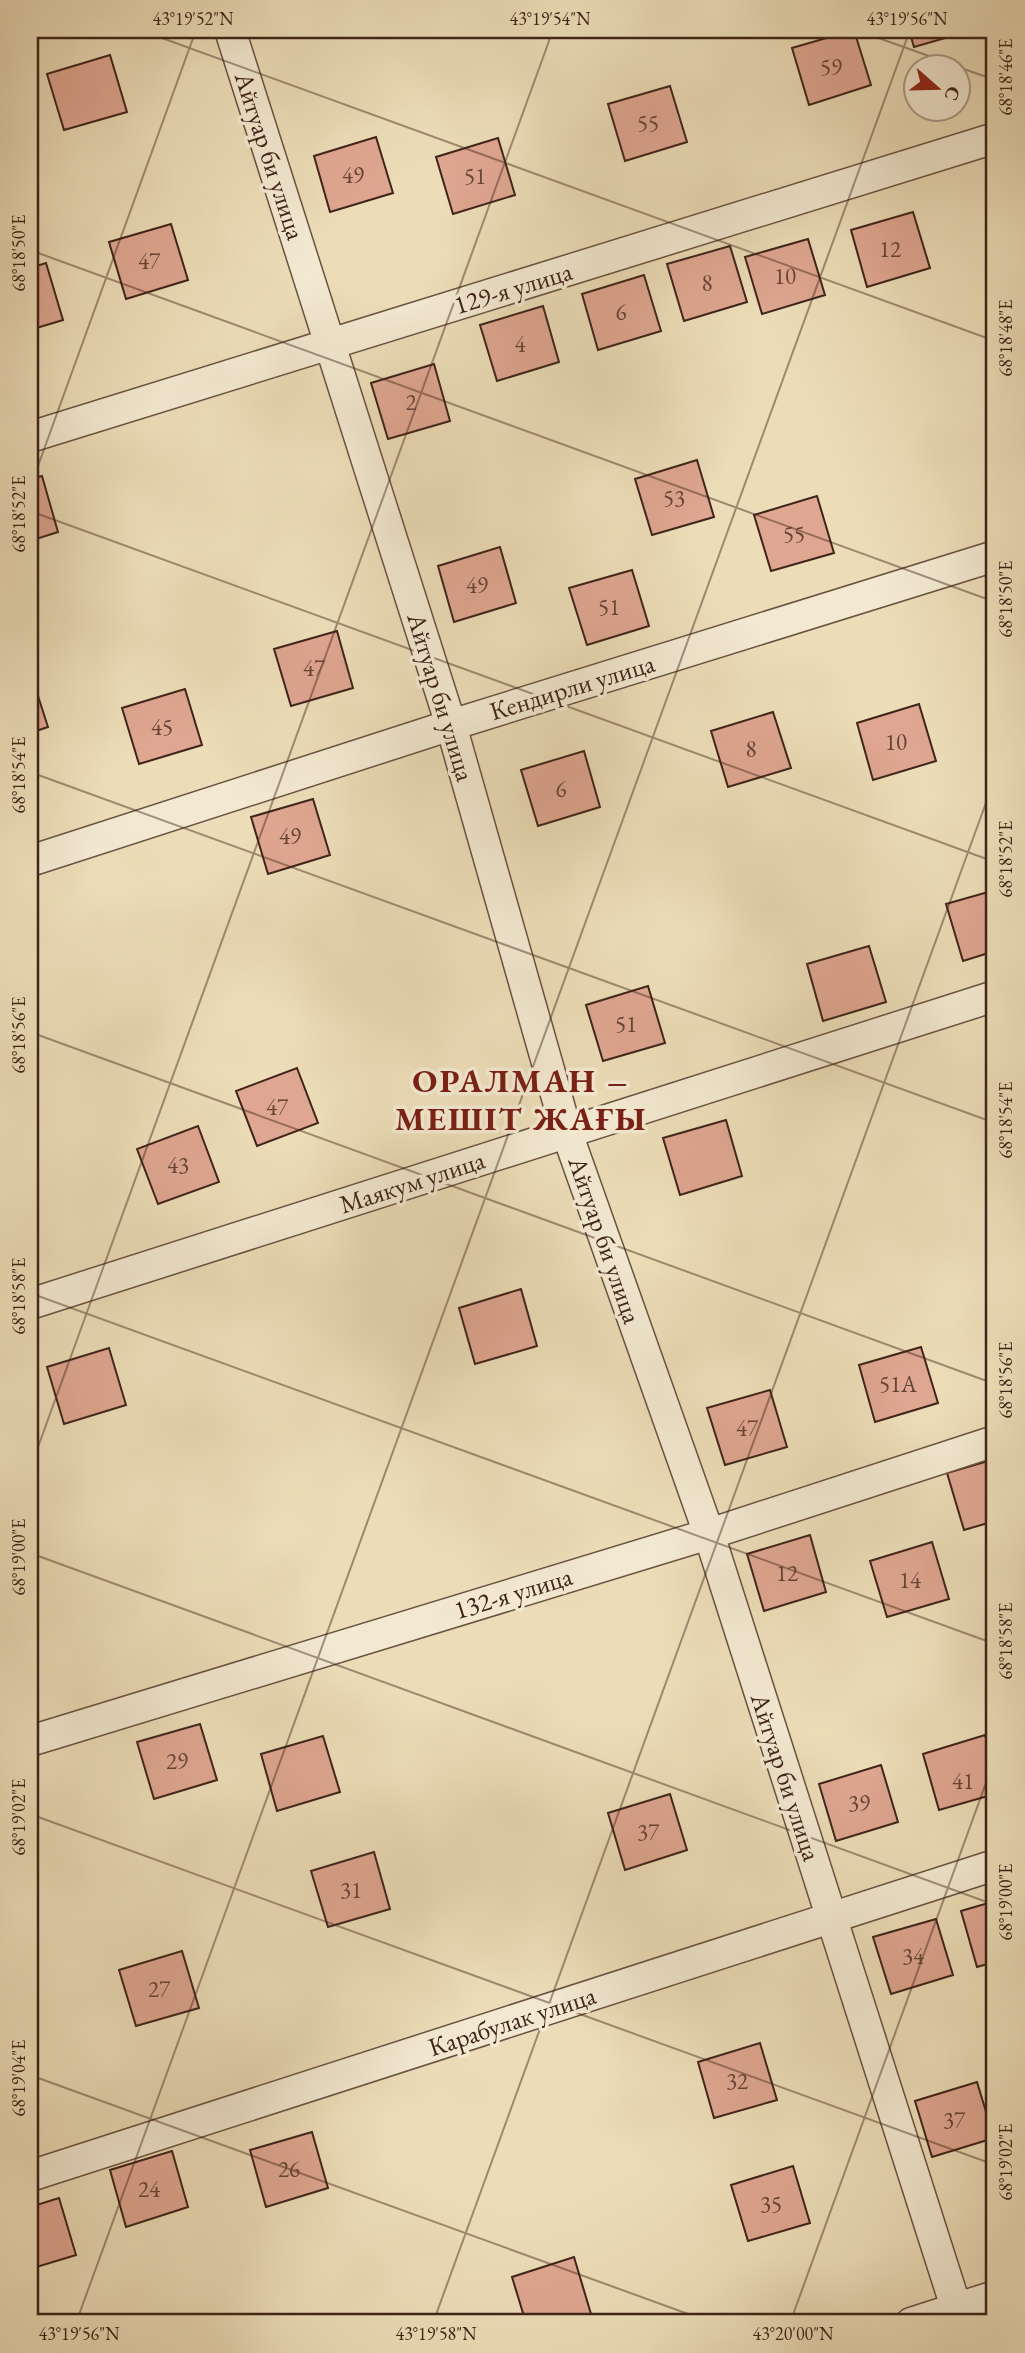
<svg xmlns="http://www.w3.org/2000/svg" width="1025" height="2353" font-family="'EB Garamond',serif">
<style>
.building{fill:#dfa691;stroke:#3f2419;stroke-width:2}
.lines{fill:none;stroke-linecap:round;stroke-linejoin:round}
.minor-casing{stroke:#6a5241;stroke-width:33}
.minor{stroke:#f3e9d1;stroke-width:30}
.ticks{fill:none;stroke:#3f2419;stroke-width:2;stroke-opacity:0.45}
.labels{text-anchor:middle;stroke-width:7;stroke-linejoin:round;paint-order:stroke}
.number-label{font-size:23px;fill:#674437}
.street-label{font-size:26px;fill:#3f2419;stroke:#f3e9d1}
.district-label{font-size:33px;font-weight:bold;letter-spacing:2px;fill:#7a1f14;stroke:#f3e9d1}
.neatline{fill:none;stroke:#3f2419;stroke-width:2.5}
.ticks-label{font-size:18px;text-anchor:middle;fill:#3f2419}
</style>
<rect width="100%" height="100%" fill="#ecddb8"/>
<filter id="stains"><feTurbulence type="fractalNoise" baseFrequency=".00286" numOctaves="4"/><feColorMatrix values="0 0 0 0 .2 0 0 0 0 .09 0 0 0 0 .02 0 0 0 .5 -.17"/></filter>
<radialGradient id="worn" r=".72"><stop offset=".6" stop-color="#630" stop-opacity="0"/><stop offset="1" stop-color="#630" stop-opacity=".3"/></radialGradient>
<path class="building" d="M854,30L871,85L809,105L792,48Z
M909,30H973L914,47Z
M110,55L127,112L64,130L47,74Z
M670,86L687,142L625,161L608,104Z
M376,137L393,193L330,212L314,156Z
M498,138L515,195L453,214L436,157Z
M913,212L930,268L867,287L851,230Z
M171,224L188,280L126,299L109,242Z
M808,239L825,295L762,314L745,257Z
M730,246L747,302L684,321L667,264Z
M46,263L63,320L30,330V268Z
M644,275L661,331L598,350L582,294Z
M543,306L559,362L497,381L480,325Z
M434,364L450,421L388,439L371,383Z
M697,460L714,517L652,535L635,479Z
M42,476L58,532L30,541V479Z
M817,496L834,553L771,571L754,515Z
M500,547L516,603L454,622L438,566Z
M632,570L649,626L587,645L569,588Z
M337,631L353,688L291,706L274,649Z
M30,671L48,727L30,733Z
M185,689L202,745L139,764L122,708Z
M919,704L936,761L873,780L857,723Z
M773,712L791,768L728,787L711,731Z
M584,751L600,807L538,826L521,770Z
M313,799L330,855L268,874L251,817Z
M995,890V951L963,961L946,904Z
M869,946L886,1002L823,1021L807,964Z
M648,986L665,1043L603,1061L586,1005Z
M297,1068L318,1123L257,1146L236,1091Z
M726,1120L742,1176L680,1195L663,1138Z
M198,1126L219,1182L158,1204L137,1149Z
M521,1289L537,1346L475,1364L459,1308Z
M921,1347L938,1403L875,1422L859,1365Z
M109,1348L126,1405L64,1424L47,1367Z
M770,1390L787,1447L725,1465L707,1408Z
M995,1459V1521L964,1530L947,1473Z
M810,1535L826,1592L764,1611L747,1554Z
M932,1542L949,1599L887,1617L870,1561Z
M200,1724L217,1780L154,1799L137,1742Z
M985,1735L995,1768V1794L939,1810L923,1754Z
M323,1736L340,1792L277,1811L261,1754Z
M881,1765L898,1822L836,1841L819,1784Z
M670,1794L687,1850L625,1870L608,1813Z
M374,1852L390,1909L328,1927L311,1871Z
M995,1901V1962L977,1967L961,1911Z
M936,1919L953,1975L891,1994L873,1937Z
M182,1951L199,2008L136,2026L119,1970Z
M760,2043L777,2100L714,2118L698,2062Z
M977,2082L994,2138L932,2157L915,2101Z
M312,2132L328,2188L266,2207L250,2150Z
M172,2151L188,2207L126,2227L110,2170Z
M793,2166L810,2223L748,2241L731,2185Z
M59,2198L76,2255L30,2269V2207Z
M574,2257L591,2314L561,2323H526L512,2277Z"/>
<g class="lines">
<g class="minor-casing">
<path id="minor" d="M230,30L451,725L567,1133L709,1534L961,2323
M30,437L995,138
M30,861L451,725L995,556
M30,1304L995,996
M30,1741L709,1534L995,1441
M30,2176L995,1865
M911,2323L995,2296"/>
</g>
<use href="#minor" class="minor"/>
</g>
<path class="ticks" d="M140,30L995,341M856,30L957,66M958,67L995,80M30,250L995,602M30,488L196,30M30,511L995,862M30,772L995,1123M30,1032L995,1384M30,1293L995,1644M30,1469L553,30M30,1553L995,1905M30,1814L995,2165M30,2075L713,2323M76,2323L910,30M433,2323L995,778M790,2323L995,1758"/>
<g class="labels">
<g class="number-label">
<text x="831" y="75">59</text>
<text x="648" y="131">55</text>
<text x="353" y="183">49</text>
<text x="475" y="184">51</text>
<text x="890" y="257">12</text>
<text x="149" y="269">47</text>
<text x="785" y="284">10</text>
<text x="707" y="291">8</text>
<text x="621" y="320">6</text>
<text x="520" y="352">4</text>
<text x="411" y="410">2</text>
<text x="674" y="506">53</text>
<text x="794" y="542">55</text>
<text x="477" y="593">49</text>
<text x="609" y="615">51</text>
<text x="314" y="676">47</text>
<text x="162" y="735">45</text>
<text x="896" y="750">10</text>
<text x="751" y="757">8</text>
<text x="561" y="797">6</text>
<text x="290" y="844">49</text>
<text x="626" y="1032">51</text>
<text x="277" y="1115">47</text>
<text x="178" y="1173">43</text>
<text x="898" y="1392">51A</text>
<text x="747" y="1436">47</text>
<text x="787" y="1581">12</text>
<text x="910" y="1588">14</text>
<text x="177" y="1769">29</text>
<text x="963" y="1789">41</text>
<text x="859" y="1811">39</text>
<text x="648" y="1840">37</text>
<text x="351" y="1898">31</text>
<text x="913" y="1964">34</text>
<text x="159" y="1997">27</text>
<text x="737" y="2089">32</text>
<text x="954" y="2128">37</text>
<text x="289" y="2177">26</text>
<text x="149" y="2197">24</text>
<text x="771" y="2212">35</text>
</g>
<g class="street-label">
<text transform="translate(270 156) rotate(72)" y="9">Айтуар би улица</text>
<text transform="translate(513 288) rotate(-17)" y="9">129-я улица</text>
<text transform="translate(572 687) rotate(-17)" y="9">Кендирли улица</text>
<text transform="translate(441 697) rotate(73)" y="9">Айтуар би улица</text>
<text transform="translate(412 1182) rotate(-18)" y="9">Маякум улица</text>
<text transform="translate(605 1240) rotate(71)" y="9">Айтуар би улица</text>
<text transform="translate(513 1593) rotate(-17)" y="9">132-я улица</text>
<text transform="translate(786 1777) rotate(72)" y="9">Айтуар би улица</text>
<text transform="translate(512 2021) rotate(-18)" y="9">Карабулак улица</text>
</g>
<g class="district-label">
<text x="521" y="1092">ОРАЛМАН –<tspan x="521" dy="38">МЕШІТ ЖАҒЫ</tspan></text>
</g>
</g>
<rect width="1025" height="2353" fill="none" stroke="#ecddb8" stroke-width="77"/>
<g transform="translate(937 88) rotate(110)"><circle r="33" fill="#f3e9d1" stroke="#ab9a87" stroke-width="2"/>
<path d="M0-5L12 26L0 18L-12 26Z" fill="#8f2418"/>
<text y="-10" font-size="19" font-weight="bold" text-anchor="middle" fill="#3f2419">С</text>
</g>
<rect x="38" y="38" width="948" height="2276" class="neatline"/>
<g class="ticks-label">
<text x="193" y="25">43°19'52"N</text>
<text x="550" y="25">43°19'54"N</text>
<text x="907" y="25">43°19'56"N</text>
<text transform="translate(1006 77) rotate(-90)" y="6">68°18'46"E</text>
<text transform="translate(19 253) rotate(-90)" y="6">68°18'50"E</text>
<text transform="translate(1006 338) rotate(-90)" y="6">68°18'48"E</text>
<text transform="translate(19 514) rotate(-90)" y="6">68°18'52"E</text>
<text transform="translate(1006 599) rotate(-90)" y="6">68°18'50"E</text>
<text transform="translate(19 775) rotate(-90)" y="6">68°18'54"E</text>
<text transform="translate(1006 859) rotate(-90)" y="6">68°18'52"E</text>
<text transform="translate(19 1035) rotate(-90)" y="6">68°18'56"E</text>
<text transform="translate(1006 1120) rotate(-90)" y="6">68°18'54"E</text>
<text transform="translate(19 1296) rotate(-90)" y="6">68°18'58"E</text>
<text transform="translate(1006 1380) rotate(-90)" y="6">68°18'56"E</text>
<text transform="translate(19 1557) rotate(-90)" y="6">68°19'00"E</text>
<text transform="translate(1006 1641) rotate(-90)" y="6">68°18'58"E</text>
<text transform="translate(19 1817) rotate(-90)" y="6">68°19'02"E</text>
<text transform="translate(1006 1902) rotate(-90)" y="6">68°19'00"E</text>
<text transform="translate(19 2078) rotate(-90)" y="6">68°19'04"E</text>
<text transform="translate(1006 2162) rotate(-90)" y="6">68°19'02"E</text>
<text x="79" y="2340">43°19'56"N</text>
<text x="436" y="2340">43°19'58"N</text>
<text x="793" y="2340">43°20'00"N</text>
</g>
<rect width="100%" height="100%" filter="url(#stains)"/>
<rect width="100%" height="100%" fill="url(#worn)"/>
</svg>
